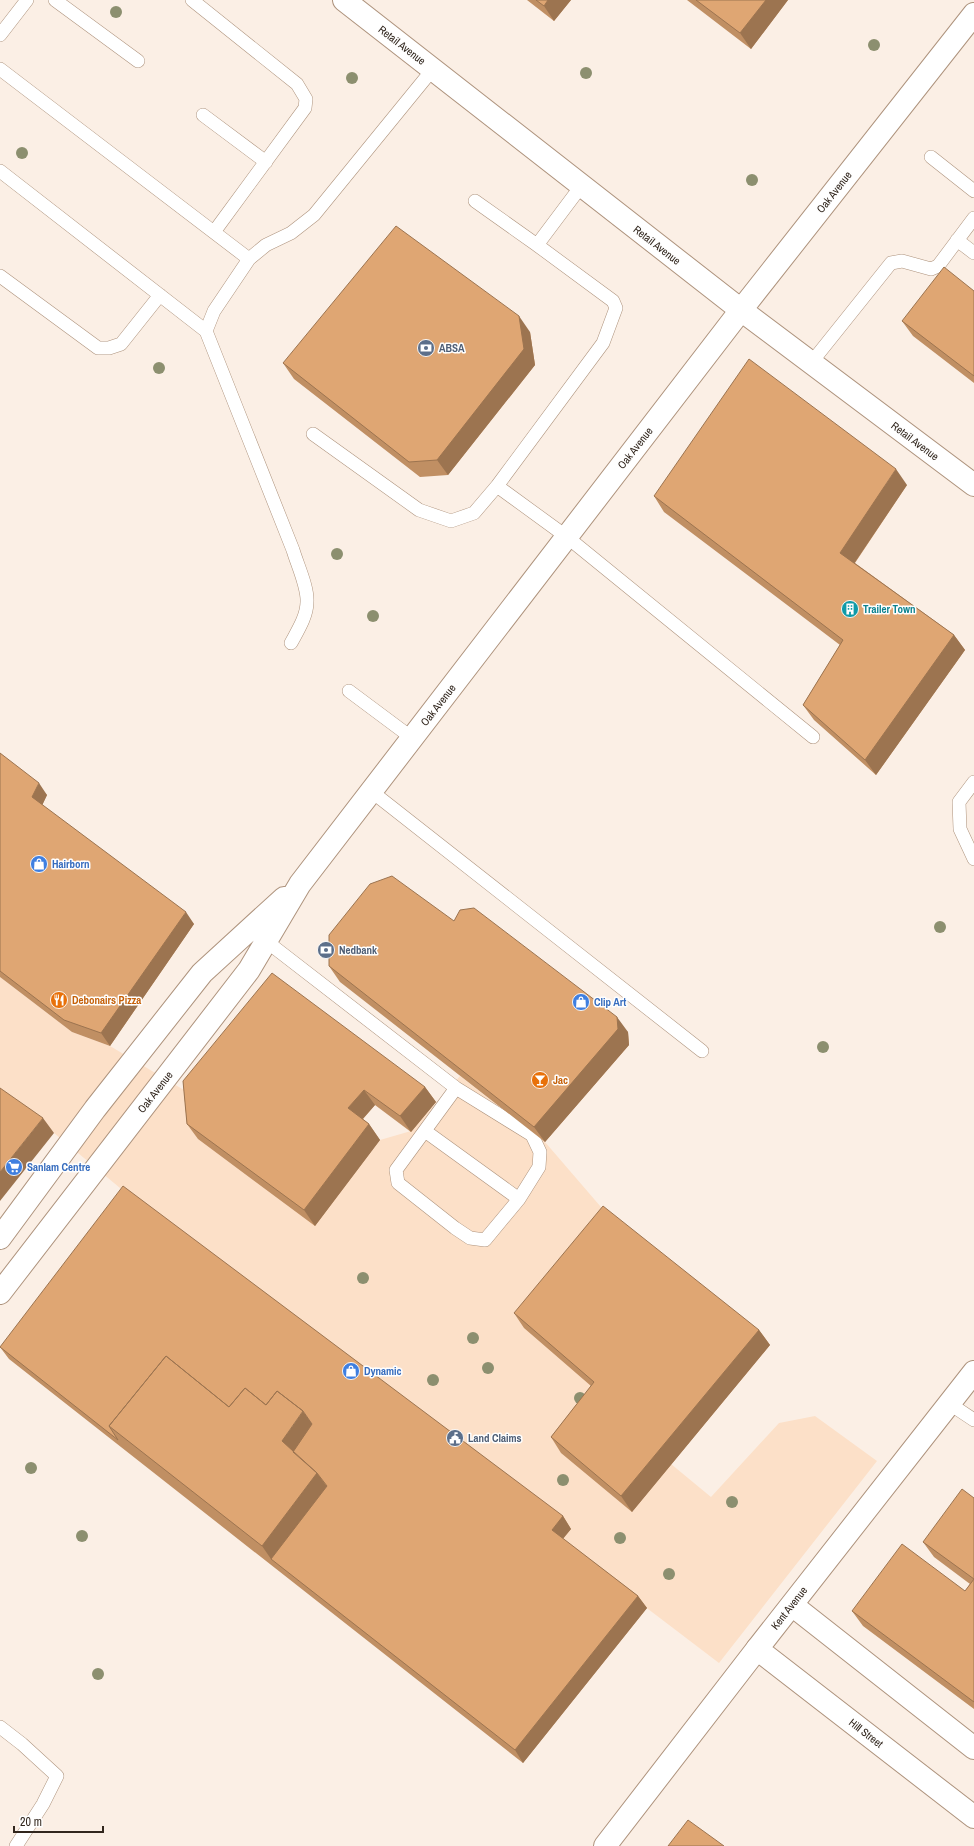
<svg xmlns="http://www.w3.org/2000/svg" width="974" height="1846" font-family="'Archivo Narrow',sans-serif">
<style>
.built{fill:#fce0c8}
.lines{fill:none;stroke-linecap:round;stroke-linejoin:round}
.service-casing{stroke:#ae937d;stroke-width:14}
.minor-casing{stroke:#ae937d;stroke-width:24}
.secondary-casing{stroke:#ae937d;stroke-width:24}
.service{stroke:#fff;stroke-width:13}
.minor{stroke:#fff;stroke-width:22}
.secondary{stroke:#fff;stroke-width:22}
.tree{fill:#8c8f6f}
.wall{fill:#c08f63}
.shaded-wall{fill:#9c7450}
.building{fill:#dfa673;stroke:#9c7450}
.labels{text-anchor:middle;stroke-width:3;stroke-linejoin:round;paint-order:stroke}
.street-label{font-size:11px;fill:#31261d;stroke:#fefefe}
.service-label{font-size:11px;font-weight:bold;fill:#4e5e75;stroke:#fefefe;text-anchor:start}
.culture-label{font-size:11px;font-weight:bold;fill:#0d838f;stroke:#fefefe;text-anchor:start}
.shop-label{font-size:11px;font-weight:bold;fill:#366cbe;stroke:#fefefe;text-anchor:start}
.food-label{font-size:11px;font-weight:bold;fill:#c56008;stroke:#fefefe;text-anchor:start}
</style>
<rect width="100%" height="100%" fill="#fbefe5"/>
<path class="built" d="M0,977L72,1032L110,1046L194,1096L315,1225L380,1140L411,1131L460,1076L545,1142L613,1221L605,1398L632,1512L671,1464L711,1497L779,1423L815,1416L877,1461L719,1663L560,1542L571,1528L132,1198L54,1133L0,1096Z"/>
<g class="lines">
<g class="service-casing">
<path id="service" d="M55,0L138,61
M192,0L297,84L306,99L305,108L214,232
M0,35L27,0
M0,69L249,259
M203,115L266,162
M931,157L974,191
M0,171L206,331
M475,201L537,245L582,185
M957,240L974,253
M0,276L98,348H109L121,344L160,295
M811,363L891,263L902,261L931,269L938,266L974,218
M313,434L419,510L451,521L474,513L497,486L603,343L616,308L613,301L537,245
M497,486L567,537L813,737
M291,643C298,630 307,616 307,602C308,587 297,564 293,550L206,331L214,311L249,259L266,245L291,233L314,215L433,69
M349,691L412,738
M974,782L959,802L960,829L974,859
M371,791L702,1051
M266,941L456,1088L532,1135L540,1152L539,1167L519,1199L485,1240L470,1238L455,1228L398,1183L396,1170L456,1088
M425,1131L519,1199
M950,1404L974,1420
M0,1727L22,1744L57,1776L43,1804L16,1846"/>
</g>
<g class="minor-casing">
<path id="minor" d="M344,0L741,310L974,485
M0,1238L95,1109L202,973L284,898
M0,1293L249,970L300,884L741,310L974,14
M605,1846L757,1649"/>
</g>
<g class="secondary-casing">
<path id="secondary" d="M974,1372L757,1649L974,1817
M792,1605L974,1748"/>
</g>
<use href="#service" class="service"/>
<use href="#minor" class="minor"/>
<use href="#secondary" class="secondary"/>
</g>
<g class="tree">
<circle cx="116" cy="12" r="6"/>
<circle cx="874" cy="45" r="6"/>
<circle cx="586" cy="73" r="6"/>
<circle cx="352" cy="78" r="6"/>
<circle cx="22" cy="153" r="6"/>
<circle cx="752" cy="180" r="6"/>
<circle cx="159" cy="368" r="6"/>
<circle cx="337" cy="554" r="6"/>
<circle cx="373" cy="616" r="6"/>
<circle cx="940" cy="927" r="6"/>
<circle cx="823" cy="1047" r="6"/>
<circle cx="363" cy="1278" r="6"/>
<circle cx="473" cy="1338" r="6"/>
<circle cx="488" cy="1368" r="6"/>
<circle cx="433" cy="1380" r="6"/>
<circle cx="580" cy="1398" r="6"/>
<circle cx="31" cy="1468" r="6"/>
<circle cx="563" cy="1480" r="6"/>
<circle cx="732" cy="1502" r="6"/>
<circle cx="82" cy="1536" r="6"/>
<circle cx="620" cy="1538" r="6"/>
<circle cx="669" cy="1574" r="6"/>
<circle cx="98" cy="1674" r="6"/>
</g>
<path class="wall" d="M527,0H571L554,21Z
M687,0H788L751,49Z
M974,291V383L913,336L902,321Z
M530,332L535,365L448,475L420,477L294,379L283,363Z
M907,485L855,563L954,635L965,650L876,775L814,720L803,705L840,645L664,512L654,496Z
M0,753L47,795L42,805L194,924L110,1046L72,1032L0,977Z
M454,921L628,1032L629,1045L545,1142L340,982L329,966Z
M183,1081L425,1087L436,1102L411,1132L375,1105L363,1119L369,1124L380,1140L315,1226L198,1139L187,1124Z
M514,1313L759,1330L770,1345L632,1512L561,1453L551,1437L591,1386L524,1328Z
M0,1347L563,1516L571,1529L563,1539L638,1596L647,1608L523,1763L9,1359Z
M974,1498V1709L863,1626L852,1611L965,1591L970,1584L934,1557L923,1542Z"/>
<path class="shaded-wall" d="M548,0H571L554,21L544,6Z
M766,0H788L751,49L740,33Z
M519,316L530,332L535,365L448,475L437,460Z
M896,469L907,485L851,568L840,553Z
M954,635L965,650L876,775L865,760Z
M39,783L47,795L40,810L32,797Z
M186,912L194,924L110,1046L101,1033Z
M617,1017L628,1032L629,1045L545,1142L534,1127Z
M425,1087L436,1102L411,1132L400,1116Z
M364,1090L375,1105L359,1123L348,1108Z
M43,1118L54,1133L0,1201V1172Z
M369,1124L380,1140L315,1226L304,1210Z
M759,1330L770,1345L632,1512L621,1496Z
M303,1411L321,1436L302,1464L282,1441Z
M317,1473L335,1498L271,1559L262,1546Z
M563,1516L571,1529L560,1542L552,1530Z
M638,1596L647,1608L523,1763L515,1750Z"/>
<path class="building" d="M536,0H548L544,6Z
M696,0H766L740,33Z
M396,226L519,316L524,349L437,460L409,462L283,363Z
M944,267L974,291V376L902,321Z
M749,359L896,469L840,553L954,635L865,760L803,705L843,640L654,496Z
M0,753L39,783L32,797L186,912L101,1033L64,1020L0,971Z
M392,876L454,921L460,910L474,908L617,1017L618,1029L534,1127L329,966V935L370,884Z
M272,973L425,1087L400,1116L364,1090L348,1108L369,1124L304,1210L187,1124L183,1081Z
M0,1088L43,1118L0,1172Z
M123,1186L563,1516L552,1530L638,1596L515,1750L271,1559L327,1486L317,1473L293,1452L312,1424L303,1411L277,1391L266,1405L245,1388L229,1407L166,1356L109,1426L118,1440L0,1347Z
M603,1206L759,1330L621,1496L551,1437L594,1382L514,1313Z
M166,1356L229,1407L245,1388L266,1405L277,1391L303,1411L282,1441L317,1473L262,1546L109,1426Z
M962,1489L974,1498V1579L923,1542Z
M902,1544L965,1591L974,1579V1702L852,1611Z
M688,1820L724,1846H668Z"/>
<defs>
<g id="bank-disc" transform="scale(0.9)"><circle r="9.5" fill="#5c6f8a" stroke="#fefefe"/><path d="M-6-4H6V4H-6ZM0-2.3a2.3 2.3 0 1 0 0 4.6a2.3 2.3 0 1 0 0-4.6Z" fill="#fff"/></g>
<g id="building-disc" transform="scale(0.9)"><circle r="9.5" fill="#0f9aa8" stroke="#fefefe"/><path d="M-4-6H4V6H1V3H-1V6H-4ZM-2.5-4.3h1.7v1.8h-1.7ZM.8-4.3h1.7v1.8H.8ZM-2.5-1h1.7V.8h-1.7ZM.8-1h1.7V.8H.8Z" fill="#fff"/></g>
<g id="shop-disc" transform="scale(0.9)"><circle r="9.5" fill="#3f7fe0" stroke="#fefefe"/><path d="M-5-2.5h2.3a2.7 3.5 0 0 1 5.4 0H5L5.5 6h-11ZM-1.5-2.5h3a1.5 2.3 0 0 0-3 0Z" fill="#fff"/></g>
<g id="restaurant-disc" transform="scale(0.9)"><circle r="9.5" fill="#e8710a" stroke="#fefefe"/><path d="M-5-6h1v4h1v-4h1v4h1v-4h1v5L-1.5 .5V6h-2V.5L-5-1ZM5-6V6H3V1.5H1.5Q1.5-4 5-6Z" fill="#fff"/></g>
<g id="bar-disc" transform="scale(0.9)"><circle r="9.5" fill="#e8710a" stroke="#fefefe"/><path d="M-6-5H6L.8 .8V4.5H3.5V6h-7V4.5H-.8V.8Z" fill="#fff"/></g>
<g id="supermarket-disc" transform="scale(0.9)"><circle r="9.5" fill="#3f7fe0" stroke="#fefefe"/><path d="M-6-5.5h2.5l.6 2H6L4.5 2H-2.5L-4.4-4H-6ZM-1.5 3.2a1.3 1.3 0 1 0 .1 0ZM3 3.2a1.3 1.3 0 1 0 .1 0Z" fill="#fff"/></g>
<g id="civic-disc" transform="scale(0.9)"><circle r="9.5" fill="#5c6f8a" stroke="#fefefe"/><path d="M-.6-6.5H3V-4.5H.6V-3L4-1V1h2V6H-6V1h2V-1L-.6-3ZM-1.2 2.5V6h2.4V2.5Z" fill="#fff"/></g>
</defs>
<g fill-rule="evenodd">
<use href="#bank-disc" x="426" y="348"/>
<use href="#building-disc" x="850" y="609"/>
<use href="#shop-disc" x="39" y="864"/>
<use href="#bank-disc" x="326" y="950"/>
<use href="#restaurant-disc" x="59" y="1000"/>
<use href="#shop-disc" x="581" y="1002"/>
<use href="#bar-disc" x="540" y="1080"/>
<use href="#supermarket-disc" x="14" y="1167"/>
<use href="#shop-disc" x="351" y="1371"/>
<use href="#civic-disc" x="455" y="1438"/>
</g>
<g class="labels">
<g class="street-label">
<text transform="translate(402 45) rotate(38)" y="4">Retail Avenue</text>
<text transform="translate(834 192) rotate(-52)" y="4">Oak Avenue</text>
<text transform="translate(657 245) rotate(38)" y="4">Retail Avenue</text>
<text transform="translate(915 441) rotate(37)" y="4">Retail Avenue</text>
<text transform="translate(635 448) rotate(-52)" y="4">Oak Avenue</text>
<text transform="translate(438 705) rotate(-52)" y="4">Oak Avenue</text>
<text transform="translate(155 1092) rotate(-52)" y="4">Oak Avenue</text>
<text transform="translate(789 1608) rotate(-52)" y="4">Kent Avenue</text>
<text transform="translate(866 1733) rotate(38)" y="4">Hill Street</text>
</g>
<g class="service-label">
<text x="439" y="352">ABSA</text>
<text x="339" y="954">Nedbank</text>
<text x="468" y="1442">Land Claims</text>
</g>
<g class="culture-label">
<text x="863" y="613">Trailer Town</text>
</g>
<g class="shop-label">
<text x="52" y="868">Hairborn</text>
<text x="594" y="1006">Clip Art</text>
<text x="27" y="1171">Sanlam Centre</text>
<text x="364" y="1375">Dynamic</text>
</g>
<g class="food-label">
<text x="72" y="1004">Debonairs Pizza</text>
<text x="553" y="1084">Jac</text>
</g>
</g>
<path d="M14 1826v6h89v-6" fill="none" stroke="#31261d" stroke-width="2"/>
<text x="20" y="1826" font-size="12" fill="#31261d" stroke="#fefefe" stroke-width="3" paint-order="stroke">20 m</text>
</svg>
